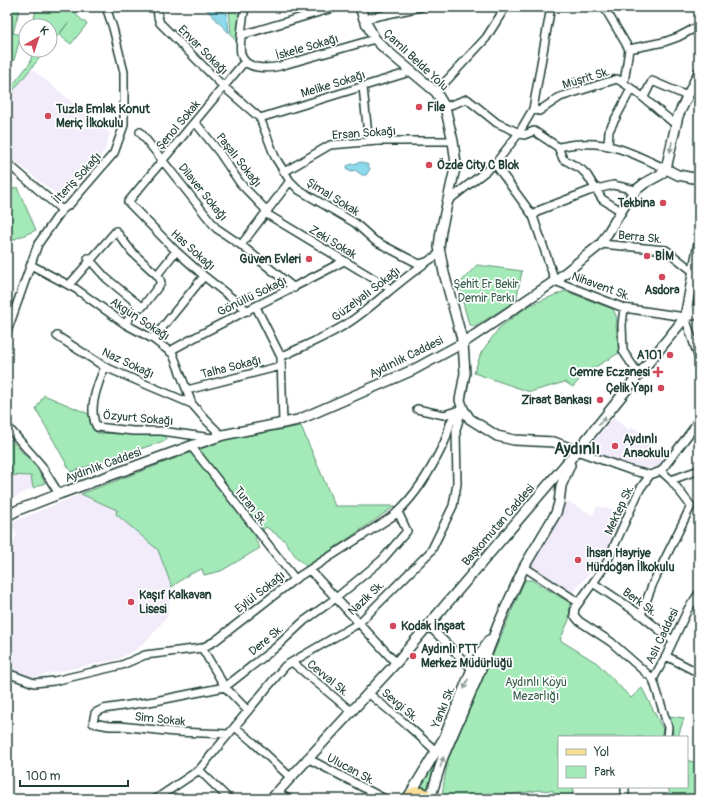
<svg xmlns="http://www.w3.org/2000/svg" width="706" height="806" font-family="Pangolin,sans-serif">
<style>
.built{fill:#f1ebfa}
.green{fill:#a3eab8;stroke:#619476}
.water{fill:#8ddaed;stroke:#619ba3}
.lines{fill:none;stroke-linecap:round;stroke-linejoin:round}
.street-casing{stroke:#1f3d34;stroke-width:10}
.secondary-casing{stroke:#1f3d34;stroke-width:12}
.primary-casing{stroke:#1f3d34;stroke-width:14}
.street{stroke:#fff;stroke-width:7}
.secondary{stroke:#fff;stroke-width:9}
.primary{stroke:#fadf96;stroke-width:11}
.oneway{fill:#8f9e9a}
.poi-dot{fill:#d1495b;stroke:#fff;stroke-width:1.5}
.labels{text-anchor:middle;stroke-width:3.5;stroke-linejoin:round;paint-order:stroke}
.street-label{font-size:12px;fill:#1f3d34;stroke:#fff}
.poi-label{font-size:12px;font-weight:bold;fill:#1f3d34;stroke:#fff;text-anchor:start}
.park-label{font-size:12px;fill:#39604e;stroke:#fff}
.district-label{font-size:16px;font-weight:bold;fill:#1f3d34;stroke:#fff}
</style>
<rect width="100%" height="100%" fill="#fff"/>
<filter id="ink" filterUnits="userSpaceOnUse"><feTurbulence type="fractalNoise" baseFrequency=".025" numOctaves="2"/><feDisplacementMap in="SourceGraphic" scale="8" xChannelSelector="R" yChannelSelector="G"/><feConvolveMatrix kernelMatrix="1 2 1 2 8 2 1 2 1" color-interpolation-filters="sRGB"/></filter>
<g filter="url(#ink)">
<path class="built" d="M31,68L110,133L105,150L65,194H56L7,155V98Z
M613,418L629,430L632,427L641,432L638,437L665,458L659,466L640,469L586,451Z
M7,475L31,476L33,488L7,501Z
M81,494L117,510V514L158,550L172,587L167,617L149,638L137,649L118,659L32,677L7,667V556L8,552L17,535L11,523Z
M567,501L593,515L597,506L627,513L602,558L572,594L529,565Z"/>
<path class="green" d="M7,7H20L13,33L21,35L14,60L10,63L7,62Z
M37,7H81L75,14L87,24L71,44L59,35L68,23L50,45V26H32Z
M229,7L239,15L237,42L231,35Z
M33,50H46L7,98V92L30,63Z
M17,187L36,230L8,242L7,192Z
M477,265L522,271L516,301L474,327L469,324L458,285Z
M565,291L613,309L617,318L616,325L619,353L585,373L573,387L565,382L530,392L474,373L481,353L499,328L528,306Z
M44,395L89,414L97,433L166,435L167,440L71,472L36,409Z
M301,426L335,506H395L307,567L297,558L284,540L266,527L255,539L260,548L221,571L204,575L202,569L188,575L172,587L158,550L116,514L117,510L81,494L224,440Z
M7,436L37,468L45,483L33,488L31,476L7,475Z
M525,580H532L570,603L569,620L560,640L597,663L631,698L642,688L663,729L661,737H559V787H574L571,799H551L554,791L540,790L484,799H444L442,794L448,759Z
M670,716L684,718L678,737H671L673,732Z
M445,739L430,793L417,788Z
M687,760L699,764V799H671L668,787H687Z"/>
<path class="water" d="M204,7H215L217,10L227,13L229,33Z
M362,162L368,165L370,169L366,175H362L355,170L352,171L347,169V166L352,164Z"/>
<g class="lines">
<g class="street-casing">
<path id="street" d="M157,7L158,17L160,23L224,87L260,118L275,157L290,181L299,190L355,223L375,241L419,264L426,262
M245,7C243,17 239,46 241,54C245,70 268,69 280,66L375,39
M604,7L629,49
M364,19L421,7
M242,35L336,7
M245,61L128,202L176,251L204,276L248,311
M624,83L629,49L664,42L678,37L699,26
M363,87L368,135L378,141
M436,92L486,38L503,11L502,7
M644,97L652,81L687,96
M445,107L467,99L497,123L524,135L534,131L558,147L563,159L581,169L587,175L602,199L621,211
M533,109L539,111L560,97L617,79C638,91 656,109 675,124
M260,118L413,71
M195,122L219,152L240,183L267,211
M140,132L216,228L241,245L294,288
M608,145L609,131L612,125L631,89
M558,147C565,146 573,144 580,144C612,141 638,156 666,169
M7,163L62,210
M495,164L533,216L555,281L624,308L685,317L699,315
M284,172L330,145L378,141H453
M449,200L495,164L519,133L533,109L550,12L548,7
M265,213L391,289
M533,216L540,210L589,191L613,185L636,190
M601,244L666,250L694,272
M241,245L290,181
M88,258L106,278L139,305L125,324
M31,265L76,289L125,324L153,339L173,354L192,404L206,420L222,436
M69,285L116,231L132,252L157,275L176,251
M139,305L142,307L144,305L161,283L160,279L157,275
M256,307L281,357L283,423
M624,308L622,325L623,351L639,375
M687,316L699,305
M685,317L699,359
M7,332L38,244L62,210L70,204L114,153L124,125V72L113,28L106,7
M57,336L105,367L192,404
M153,339L204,276
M170,351C227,319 286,292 344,261
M281,357C305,345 332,335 354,319C383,298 409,272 439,254
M105,367C99,380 90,404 94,419C94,422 96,425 97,427L133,431H161L212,438
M187,390L281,366
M417,409L444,415L459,410
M7,426L41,465L59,494
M191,446L295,579
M577,451L630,470L650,475
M671,480L699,470
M524,567L578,602
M310,570L396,663
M593,583L641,615L673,641
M641,615L653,583L691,506L671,480L661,471
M428,625L472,669
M202,648L225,687L248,711
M666,656L699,673
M292,662L351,711
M7,673L34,683L54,681L122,665L145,655L202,648L215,641L295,579L393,516C416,496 431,470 444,443C452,426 445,422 463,409
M653,679L611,642L579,621L574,615L575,608L605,566L640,489L650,475L661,471L692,430L699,418
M368,693L407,725L436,751
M235,727L253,742L291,778
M229,734L175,732L120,726H109L93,723L95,713L103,709L155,701L225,687L275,648L304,621L336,598L382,560L407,531L398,512
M667,737L668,727L653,679L666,656L688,609L699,593
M307,758L385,799
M199,770L229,799
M625,787V799
M277,793L289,799
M156,799L199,770L285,666L359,623L431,551L453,506L457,484L456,430L462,409"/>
</g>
<g class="secondary-casing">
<path id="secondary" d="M360,7L364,19L375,39L386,50L436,92L445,107L453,141L456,164L441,231L439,247L444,273L463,343L465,373L460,400L463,409L470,419L497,436L514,440L554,442L577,451
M666,169L678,175L699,179
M7,516L18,510L59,494L191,446L223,435L298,420L413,370L463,343L555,281L601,244L628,200L636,190L645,183L660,175L666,169L678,116L699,72
M409,796L444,738L474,664L489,640
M271,799L396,663L577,451L679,325L685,317L699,243
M430,799L443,757L481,669L498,625L524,567L556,513L559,503L561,486L570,465"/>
</g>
<g class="primary-casing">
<path id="primary" d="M408,799C413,790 424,791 430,799"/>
</g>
<use href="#street" class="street"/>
<use href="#secondary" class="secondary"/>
<use href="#primary" class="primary"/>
</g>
<defs><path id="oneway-solid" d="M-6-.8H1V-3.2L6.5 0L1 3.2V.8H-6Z"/></defs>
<g class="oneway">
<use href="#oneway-solid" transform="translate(671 147) rotate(101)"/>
<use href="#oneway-solid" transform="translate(602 421) rotate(-51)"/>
<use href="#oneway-solid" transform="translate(466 684) rotate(113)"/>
<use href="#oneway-solid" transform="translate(442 762) rotate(-72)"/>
</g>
</g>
<g class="poi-dot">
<circle cx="419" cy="107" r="4"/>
<circle cx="48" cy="116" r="4"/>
<circle cx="429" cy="165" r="4"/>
<circle cx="663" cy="203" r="4"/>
<circle cx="647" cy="256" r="4"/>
<circle cx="309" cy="259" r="4"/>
<circle cx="662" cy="277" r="4"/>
<circle cx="670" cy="355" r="4"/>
<path d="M656 366h4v4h4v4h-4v4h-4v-4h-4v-4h4z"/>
<circle cx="661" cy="388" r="4"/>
<circle cx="600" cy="400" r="4"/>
<circle cx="615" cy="446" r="4"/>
<circle cx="578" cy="560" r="4"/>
<circle cx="131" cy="602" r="4"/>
<circle cx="393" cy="626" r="4"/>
<circle cx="413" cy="656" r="4"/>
</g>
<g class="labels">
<g class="street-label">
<text transform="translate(307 47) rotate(-16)" y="4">İskele Sokağı</text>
<text transform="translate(203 50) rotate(45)" y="4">Envar Sokağı</text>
<text transform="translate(416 60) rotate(43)" y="4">Çamlı Belde Yolu</text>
<text transform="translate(586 78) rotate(-17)" y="4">Müşrit Sk.</text>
<text transform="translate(333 84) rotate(-17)" y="4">Melike Sokağı</text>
<text transform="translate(178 125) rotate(-50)" y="4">Şenol Sokak</text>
<text transform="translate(364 133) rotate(-4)" y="4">Ersan Sokağı</text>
<text transform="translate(239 160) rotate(52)" y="4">Paşalı Sokağı</text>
<text transform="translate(77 178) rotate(-47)" y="4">İlteriş Sokağı</text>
<text transform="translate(203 192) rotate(51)" y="4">Dilaver Sokağı</text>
<text transform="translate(333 197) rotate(32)" y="4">Şimal Sokak</text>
<text transform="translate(640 237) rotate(6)" y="4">Berra Sk.</text>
<text transform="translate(333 242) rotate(31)" y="4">Zeki Sokak</text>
<text transform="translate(193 250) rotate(42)" y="4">Has Sokağı</text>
<text transform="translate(601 286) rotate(20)" y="4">Nihavent Sk.</text>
<text transform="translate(366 294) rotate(-37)" y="4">Güzelyalı Sokağı</text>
<text transform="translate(252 296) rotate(-26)" y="4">Gönüllü Sokağı</text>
<text transform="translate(140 319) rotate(33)" y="4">Akgün Sokağı</text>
<text transform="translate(406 357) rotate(-26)" y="4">Aydınlık Caddesi</text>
<text transform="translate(128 363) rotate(25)" y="4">Naz Sokağı</text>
<text transform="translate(231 367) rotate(-14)" y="4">Talha Sokağı</text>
<text transform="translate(138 418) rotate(5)" y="4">Özyurt Sokağı</text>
<text transform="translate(103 465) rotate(-20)" y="4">Aydınlık Caddesi</text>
<text transform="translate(251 506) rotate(52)" y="4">Turan Sk.</text>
<text transform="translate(619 510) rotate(-65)" y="4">Mektep Sk.</text>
<text transform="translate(498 525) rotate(-49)" y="4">Başkomutan Caddesi</text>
<text transform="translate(260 592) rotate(-38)" y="4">Eylül Sokağı</text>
<text transform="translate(366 598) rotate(-43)" y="4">Nazik Sk.</text>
<text transform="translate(640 602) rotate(36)" y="4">Berk Sk.</text>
<text transform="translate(662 636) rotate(-64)" y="4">Aslı Caddesi</text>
<text transform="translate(266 640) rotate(-40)" y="4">Dere Sk.</text>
<text transform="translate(328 678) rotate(39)" y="4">Cevval Sk.</text>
<text transform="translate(400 705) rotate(40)" y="4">Sevgi Sk.</text>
<text transform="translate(443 707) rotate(-68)" y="4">Yankı Sk.</text>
<text transform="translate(160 719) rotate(6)" y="4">Sim Sokak</text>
<text transform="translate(351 769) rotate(28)" y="4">Ulucan Sk.</text>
</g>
<g class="poi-label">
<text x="427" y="111">File</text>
<text x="56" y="113">Tuzla Emlak Konut<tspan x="56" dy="14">Meriç İlkokulu</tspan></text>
<text x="437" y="169">Özde City C Blok</text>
<text x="655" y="207" text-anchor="end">Tekbina</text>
<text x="655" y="260">BİM</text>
<text x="301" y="263" text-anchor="end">Güven Evleri</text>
<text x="662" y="294" text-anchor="middle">Asdora</text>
<text x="662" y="359" text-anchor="end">A101</text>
<text x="650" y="376" text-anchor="end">Cemre Eczanesi</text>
<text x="653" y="392" text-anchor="end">Çelik Yapı</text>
<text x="592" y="404" text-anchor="end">Ziraat Bankası</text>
<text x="623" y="443">Aydınlı<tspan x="623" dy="14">Anaokulu</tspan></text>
<text x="586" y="557">İhsan Hayriye<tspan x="586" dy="14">Hürdoğan İlkokulu</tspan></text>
<text x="139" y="599">Kaşıf Kalkavan<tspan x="139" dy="14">Lisesi</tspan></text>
<text x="401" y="630">Kodak İnşaat</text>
<text x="421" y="653">Aydınlı PTT<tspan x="421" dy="14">Merkez Müdürlüğü</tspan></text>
</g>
<g class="park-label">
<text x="486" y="288">Şehit Er Bekir<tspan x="486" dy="14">Demir Parkı</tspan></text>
<text x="536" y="686">Aydınlı Köyü<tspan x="536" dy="14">Mezarlığı</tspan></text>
</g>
<g class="district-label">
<text x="577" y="454">Aydınlı</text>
</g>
</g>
<rect width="706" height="806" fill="none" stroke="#fff" stroke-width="24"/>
<rect x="12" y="12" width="682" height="782" fill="none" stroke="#1f3d34" stroke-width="1.5" filter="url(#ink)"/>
<rect x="558" y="736" width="130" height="52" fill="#ffffff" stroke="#a5b1ae"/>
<rect x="566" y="749" width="20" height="6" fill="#fadf96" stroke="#a5b1ae"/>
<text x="594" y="756" font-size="12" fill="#1f3d34">Yol</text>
<rect x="566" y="766" width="20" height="12" fill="#a3eab8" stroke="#a5b1ae"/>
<text x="594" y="776" font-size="12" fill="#1f3d34">Park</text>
<g transform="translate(38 38) rotate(39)"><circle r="19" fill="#ffffff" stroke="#a5b1ae"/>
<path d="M0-3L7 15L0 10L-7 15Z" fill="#d1495b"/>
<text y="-6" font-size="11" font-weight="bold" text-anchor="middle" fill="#1f3d34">K</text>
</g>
<path d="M20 780v6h108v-6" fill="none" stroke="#1f3d34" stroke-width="2"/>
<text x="26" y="780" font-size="12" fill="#1f3d34" stroke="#ffffff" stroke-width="3" paint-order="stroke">100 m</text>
</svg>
